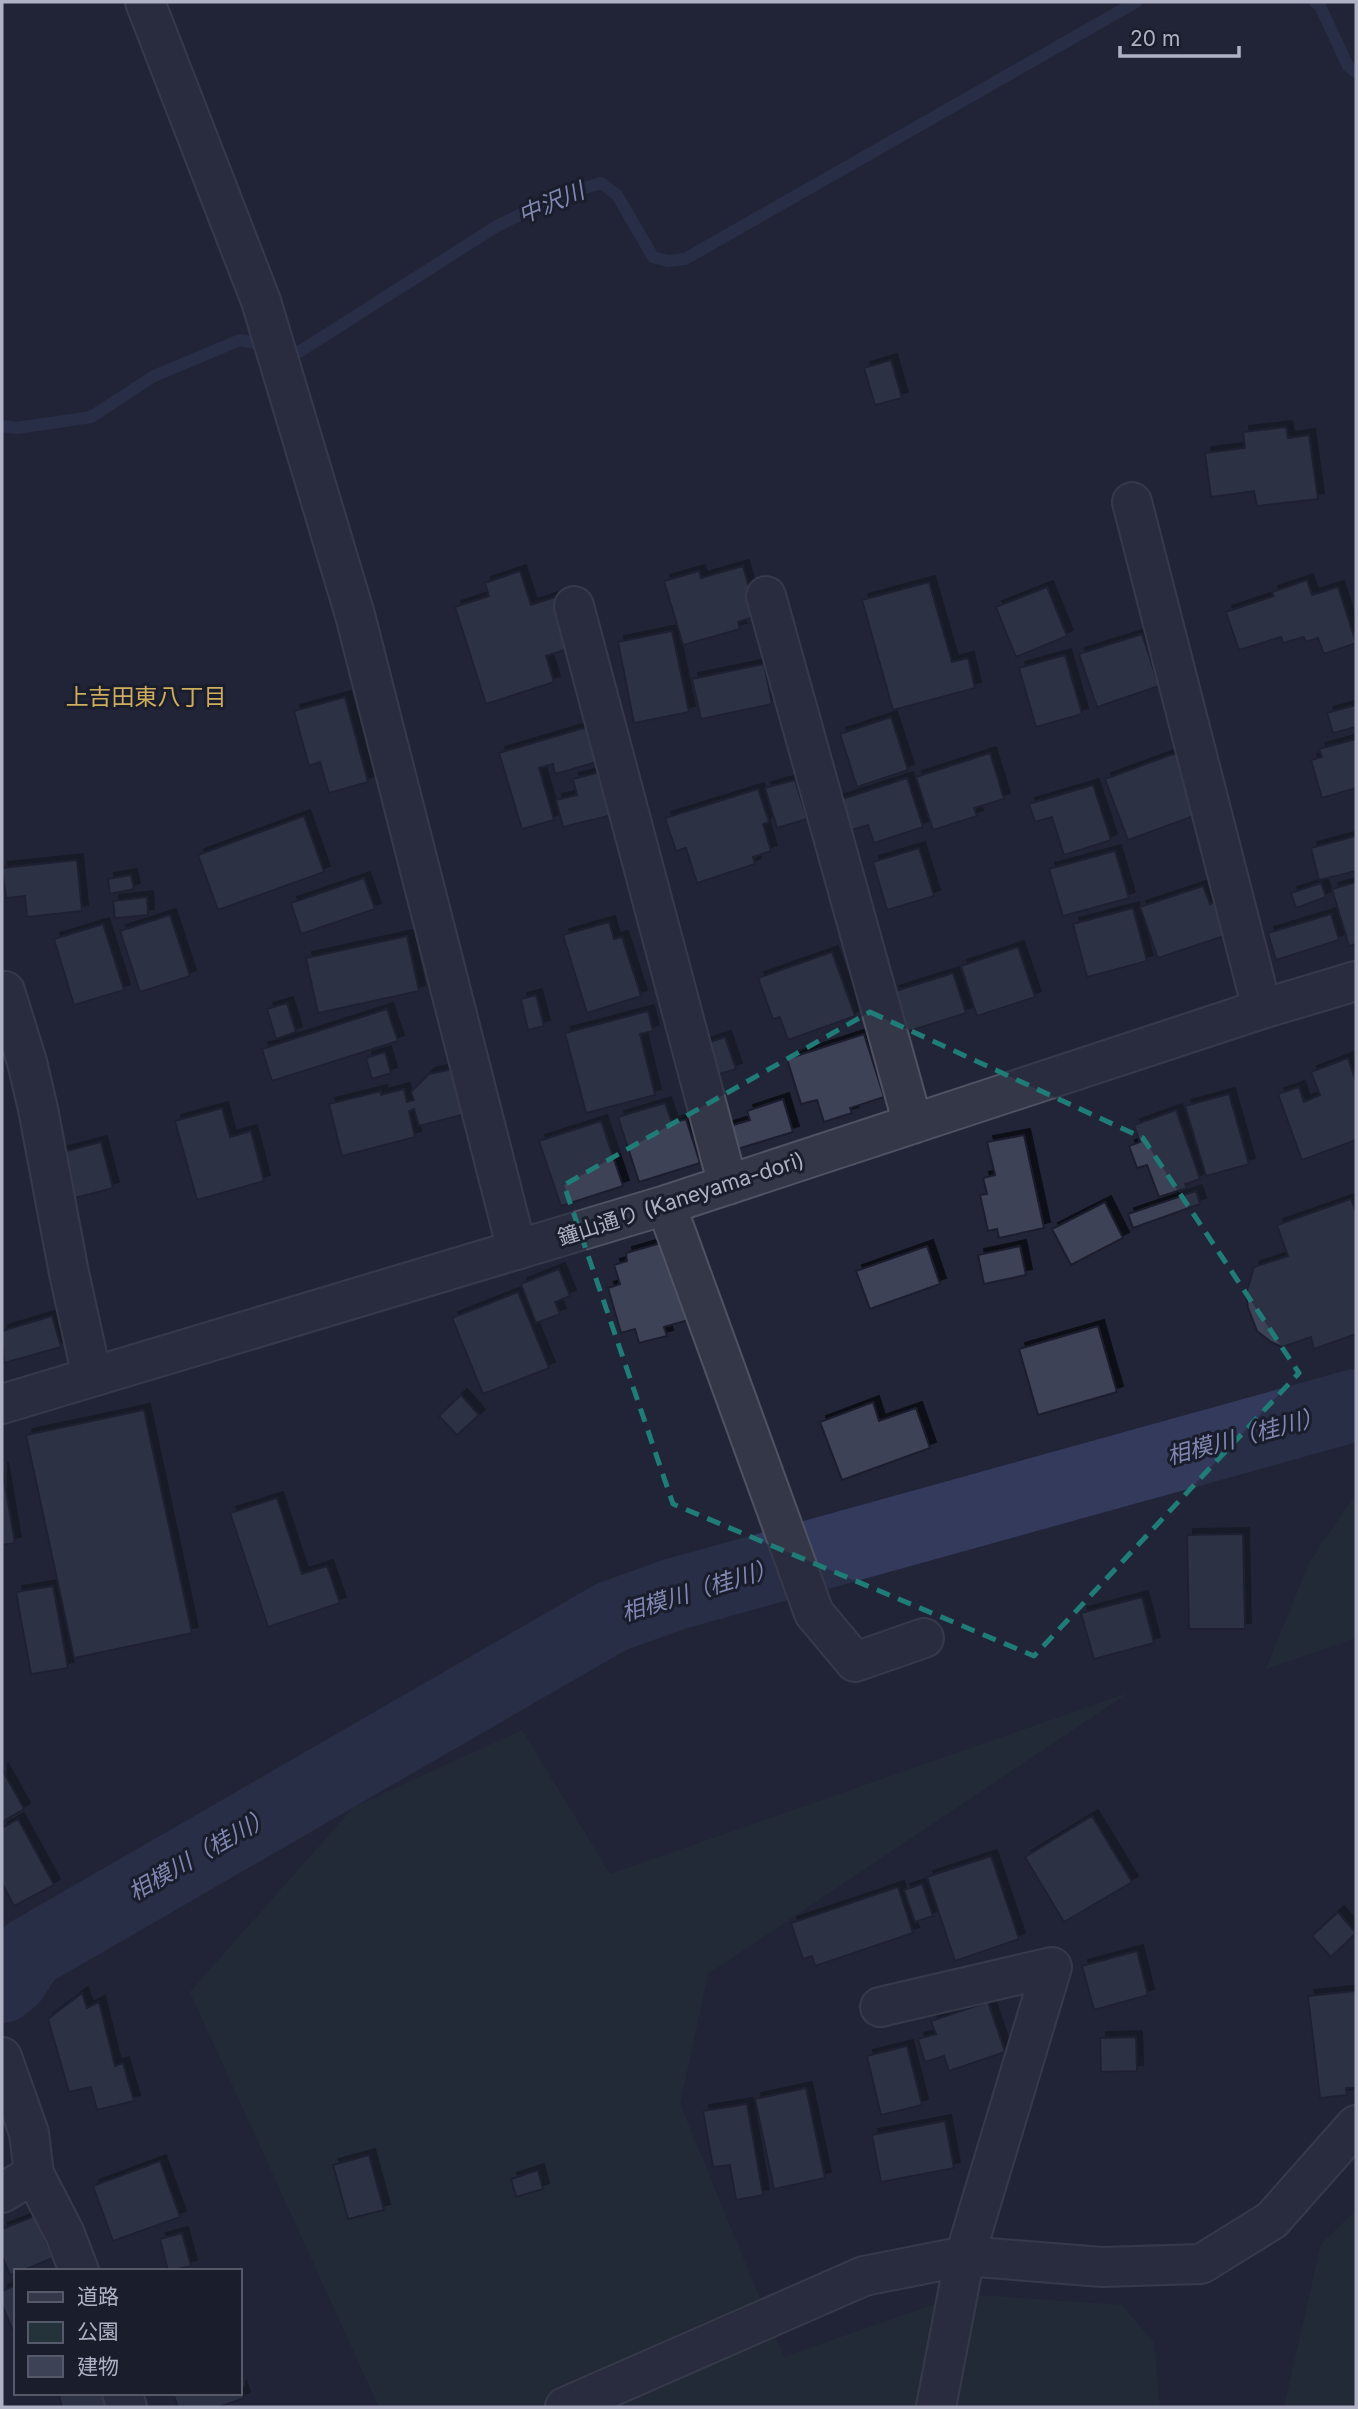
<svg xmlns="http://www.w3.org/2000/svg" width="1358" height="2409" font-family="Inter,'Noto Sans JP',sans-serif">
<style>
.green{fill:#243239}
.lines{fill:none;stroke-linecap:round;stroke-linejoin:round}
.stream{stroke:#333a5c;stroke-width:12}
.river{stroke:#333a5c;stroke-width:72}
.building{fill:#3d4257;stroke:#1c1f2e;stroke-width:2;filter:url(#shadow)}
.minor-casing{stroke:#4f5262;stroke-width:42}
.minor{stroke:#343748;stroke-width:38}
.marked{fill:none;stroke:#1f7c77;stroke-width:5;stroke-dasharray:14 9;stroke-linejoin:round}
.labels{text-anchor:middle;stroke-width:6;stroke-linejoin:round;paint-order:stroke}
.street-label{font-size:21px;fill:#afb2c4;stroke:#1a1d2c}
.water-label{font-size:23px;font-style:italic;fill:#8087b0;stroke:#1a1d2c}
.neighbourhood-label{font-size:23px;fill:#cfad5f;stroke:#1a1d2c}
</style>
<defs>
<filter id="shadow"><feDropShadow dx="6" dy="-6" stdDeviation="0" flood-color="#0009"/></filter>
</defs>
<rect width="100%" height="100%" fill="#212537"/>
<path class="green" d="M1356,1494V1638L1266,1669L1310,1561Z
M1128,1693L708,1974L680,2104L784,2357L963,2294L1122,2305L1154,2343L1160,2407H379L190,1992L354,1807L522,1730L610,1874Z
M1356,2210V2407H1284L1321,2244Z"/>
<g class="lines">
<path class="stream" d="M1315,2L1320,6L1348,66L1356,72
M2,426L17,428L91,417L154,376L240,340L299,352L497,226L561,195L601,183L617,195L653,257L668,261L685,259L1136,2"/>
<path class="river" d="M2,1987L12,1979L29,1953L611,1617L675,1594L1356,1405"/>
</g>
<path class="building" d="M891,360L902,398L875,405L864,368Z
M1286,427L1288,438L1309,435L1318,499L1257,506L1254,491L1211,497L1205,453L1245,448L1243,432Z
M743,566L757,616L738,622L740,629L683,645L664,581L699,571L701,578Z
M520,571L531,605L555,597L571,648L546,656L554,682L486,704L455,607L489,596L485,583Z
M1307,580L1312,595L1338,587L1356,643L1324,654L1318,638L1306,642L1304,637L1283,643L1281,637L1239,650L1226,612L1274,596L1272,592Z
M929,582L952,662L968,658L975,688L893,710L862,600Z
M1047,587L1067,636L1016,657L996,607Z
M672,631L689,712L634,723L618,642Z
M1142,634L1159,686L1097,707L1079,654Z
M1065,655L1082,714L1036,727L1019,668Z
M764,664L772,704L701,719L692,679Z
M345,697L368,782L329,793L320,762L309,766L294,711Z
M1356,705V727L1333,733L1327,713Z
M891,717L908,770L857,787L840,734Z
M587,727L597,762L555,774L553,764L539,768L554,820L522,829L499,753Z
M1356,739V788L1322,798L1311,760L1322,757L1319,749Z
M1179,752L1202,813L1128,840L1105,779Z
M990,753L1004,799L974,808L977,816L933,830L916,777Z
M600,772L612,815L563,827L556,800L577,795L573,779Z
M907,778L923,827L874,843L868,825L845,832L836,801Z
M795,780L807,819L777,828L765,788Z
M1093,785L1111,840L1064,855L1052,817L1035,822L1029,804Z
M758,789L769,822L763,824L771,851L753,857L755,864L697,883L686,848L676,851L665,818Z
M304,816L324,872L218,910L198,855Z
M1356,836V871L1319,880L1311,848Z
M919,848L934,896L887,910L873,862Z
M1115,851L1129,898L1063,916L1049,869Z
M77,860L82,911L27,917L25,896L6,898L2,868Z
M131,875L134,889L110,894L108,879Z
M364,878L375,909L301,934L291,903Z
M1356,882V944L1349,946L1332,889Z
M1321,883L1326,897L1296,908L1291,893Z
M1203,886L1210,904L1218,901L1230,934L1158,958L1140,907Z
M147,897L148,915L115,918L113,901Z
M1133,908L1147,961L1087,977L1073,924Z
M1331,914L1339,940L1276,960L1268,933Z
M170,915L190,976L140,992L120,931Z
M609,922L614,939L622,937L641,996L587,1013L563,935Z
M103,924L124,990L74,1005L54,939Z
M407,936L419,991L318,1013L306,958Z
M1018,947L1035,997L977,1016L961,966Z
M832,952L855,1016L788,1040L780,1017L773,1019L758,978Z
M953,973L966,1013L906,1032L893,992Z
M536,995L544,1026L528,1030L521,999Z
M287,1003L296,1032L276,1039L267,1009Z
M387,1009L398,1041L272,1081L262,1049Z
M648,1011L653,1031L640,1034L655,1095L586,1113L565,1033Z
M864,1034L884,1097L850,1108L852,1113L824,1122L817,1100L801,1104L787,1059Z
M725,1037L736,1069L709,1077L698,1046Z
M385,1052L391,1073L372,1079L366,1058Z
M1348,1058L1356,1082V1140L1302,1160L1278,1094L1299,1087L1304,1102L1320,1095L1311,1072Z
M453,1069L465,1114L419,1126L414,1109L409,1111L415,1137L342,1156L329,1104L381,1091V1095L404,1089L407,1102L414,1100L411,1092L429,1074Z
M1229,1094L1249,1164L1206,1176L1185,1106Z
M783,1099L793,1132L731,1151L724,1128L750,1120L747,1111Z
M665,1103L672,1123L686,1119L700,1163L639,1182L618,1117Z
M222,1108L230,1137L251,1131L264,1181L197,1200L175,1121Z
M1176,1110L1200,1179L1185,1184L1187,1188L1159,1197L1147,1165L1137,1168L1129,1146L1140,1142L1134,1125Z
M601,1121L623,1186L561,1206L539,1141Z
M1024,1135L1044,1228L999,1238L997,1229L988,1231L980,1195L987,1194L983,1178L995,1175L987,1142Z
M101,1142L113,1188L67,1200L55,1154Z
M1196,1191L1200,1204L1133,1228L1128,1214Z
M1351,1199L1356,1213V1334L1314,1349L1311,1337L1282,1347L1271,1342L1257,1331L1248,1308L1246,1294L1254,1267L1288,1256L1277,1225Z
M1105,1202L1123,1238L1071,1265L1052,1229Z
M668,1241L692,1319L664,1327L667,1336L639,1343L635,1329L621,1333L608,1288L620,1284L614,1265L627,1261L626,1253Z
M927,1246L940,1284L870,1309L856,1271Z
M1020,1246L1026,1275L984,1284L978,1255Z
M559,1269L570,1296L555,1302L560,1314L536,1323L521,1284Z
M518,1292L549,1368L483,1394L452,1318Z
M52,1316L61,1347L4,1363L2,1331Z
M1098,1326L1117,1392L1038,1415L1019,1349Z
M461,1395L479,1415L457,1435L439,1416Z
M873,1402L879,1421L916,1408L930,1448L842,1480L820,1422Z
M144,1410L192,1633L74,1658L26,1435Z
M2,1468L15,1543L2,1545Z
M277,1498L302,1574L327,1566L340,1603L268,1627L230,1513Z
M1243,1534L1245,1629H1189L1187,1535Z
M53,1586L68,1668L31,1674L16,1592Z
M1142,1597L1154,1643L1094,1659L1081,1613Z
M2,1769L24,1809L2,1822Z
M1092,1816L1132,1882L1064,1922L1025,1857Z
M18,1819L54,1885L14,1906L2,1883V1828Z
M991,1856L1019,1939L955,1961L927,1877Z
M922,1884L933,1916L915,1922L904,1890Z
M898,1887L913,1933L815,1966L812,1956L803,1959L791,1923Z
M1338,1912L1356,1933L1331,1957L1312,1936Z
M1137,1951L1148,1995L1094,2010L1082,1966Z
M1356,1991V2088H1346L1347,2095L1320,2098L1308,1996Z
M82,1993L87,2008L99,2002L115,2066L123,2063L134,2101L97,2110L91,2087L69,2092L48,2019Z
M988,2002L1005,2052L949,2071L944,2056L925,2062L918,2039L936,2034L931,2021Z
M1136,2037L1137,2071L1101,2072L1100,2038Z
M907,2046L922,2105L881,2115L867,2056Z
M806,2088L825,2178L774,2189L755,2099Z
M747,2104L763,2195L736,2200L730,2165L713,2167L703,2111Z
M945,2121L954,2168L881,2182L872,2135Z
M369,2155L384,2210L348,2219L333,2165Z
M160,2161L180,2217L113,2241L93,2186Z
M538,2170L543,2189L516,2197L511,2179Z
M35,2216L53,2258L21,2271H16V2273L10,2275L2,2256V2229Z
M182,2233L191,2266L168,2271L160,2239Z
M16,2285V2338L2,2305V2291Z
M240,2386L244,2398L219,2407H178L173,2393H240Z
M67,2393H108L112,2407H62L59,2396Z"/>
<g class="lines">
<g class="minor-casing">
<path id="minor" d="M145,2L261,301L355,615L517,1250
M1132,502L1262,1009
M766,596L913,1124
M574,606L728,1185
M2,992L5,991L27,1062L38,1109L69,1273L92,1377
M666,1205L814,1613L855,1662L924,1638
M2,1404L666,1205L1262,1009L1356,981
M880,2007L1052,1967L965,2256L936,2407
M2,2057L29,2133L34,2174L65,2234L79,2271
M2,2193L34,2174
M122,2393L127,2407
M565,2407L864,2276L965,2256L1102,2267L1201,2264L1272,2220L1356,2125"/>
</g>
<use href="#minor" class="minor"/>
</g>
<path d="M0 0H1358V2409H0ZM870,1012L1143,1138L1299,1373L1034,1656L673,1504L564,1185Z" fill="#212537" fill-opacity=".55" fill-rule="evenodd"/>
<path class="marked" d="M870,1012L1143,1138L1299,1373L1034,1656L673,1504L564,1185Z"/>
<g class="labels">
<g class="street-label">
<text transform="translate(681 1199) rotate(-18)" y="7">鐘山通り (Kaneyama-dori)</text>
</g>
<g class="water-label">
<text transform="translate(551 203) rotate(-23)" y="8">中沢川</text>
<text transform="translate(1245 1436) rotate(-15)" y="8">相模川（桂川）</text>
<text transform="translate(699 1590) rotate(-17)" y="8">相模川（桂川）</text>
<text transform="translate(200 1854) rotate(-30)" y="8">相模川（桂川）</text>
</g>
<g class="neighbourhood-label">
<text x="146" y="705">上吉田東八丁目</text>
</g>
</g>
<rect width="1358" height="2409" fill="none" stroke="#afb2c4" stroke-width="7"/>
<rect x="14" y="2269" width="228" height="126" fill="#1a1d2c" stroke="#565969" stroke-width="2"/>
<rect x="28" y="2292" width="35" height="10" fill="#343748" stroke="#565969" stroke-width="2"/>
<text x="77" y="2304" font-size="21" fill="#afb2c4">道路</text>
<rect x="28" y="2322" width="35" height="21" fill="#243239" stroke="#565969" stroke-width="2"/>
<text x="77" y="2339" font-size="21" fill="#afb2c4">公園</text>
<rect x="28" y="2356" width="35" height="21" fill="#3d4257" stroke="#565969" stroke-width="2"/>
<text x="77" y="2374" font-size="21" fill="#afb2c4">建物</text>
<path d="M1120 46v10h119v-10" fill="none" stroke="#afb2c4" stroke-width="3.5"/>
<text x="1130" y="46" font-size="21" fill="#afb2c4" stroke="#1a1d2c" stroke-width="5" paint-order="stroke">20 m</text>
</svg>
